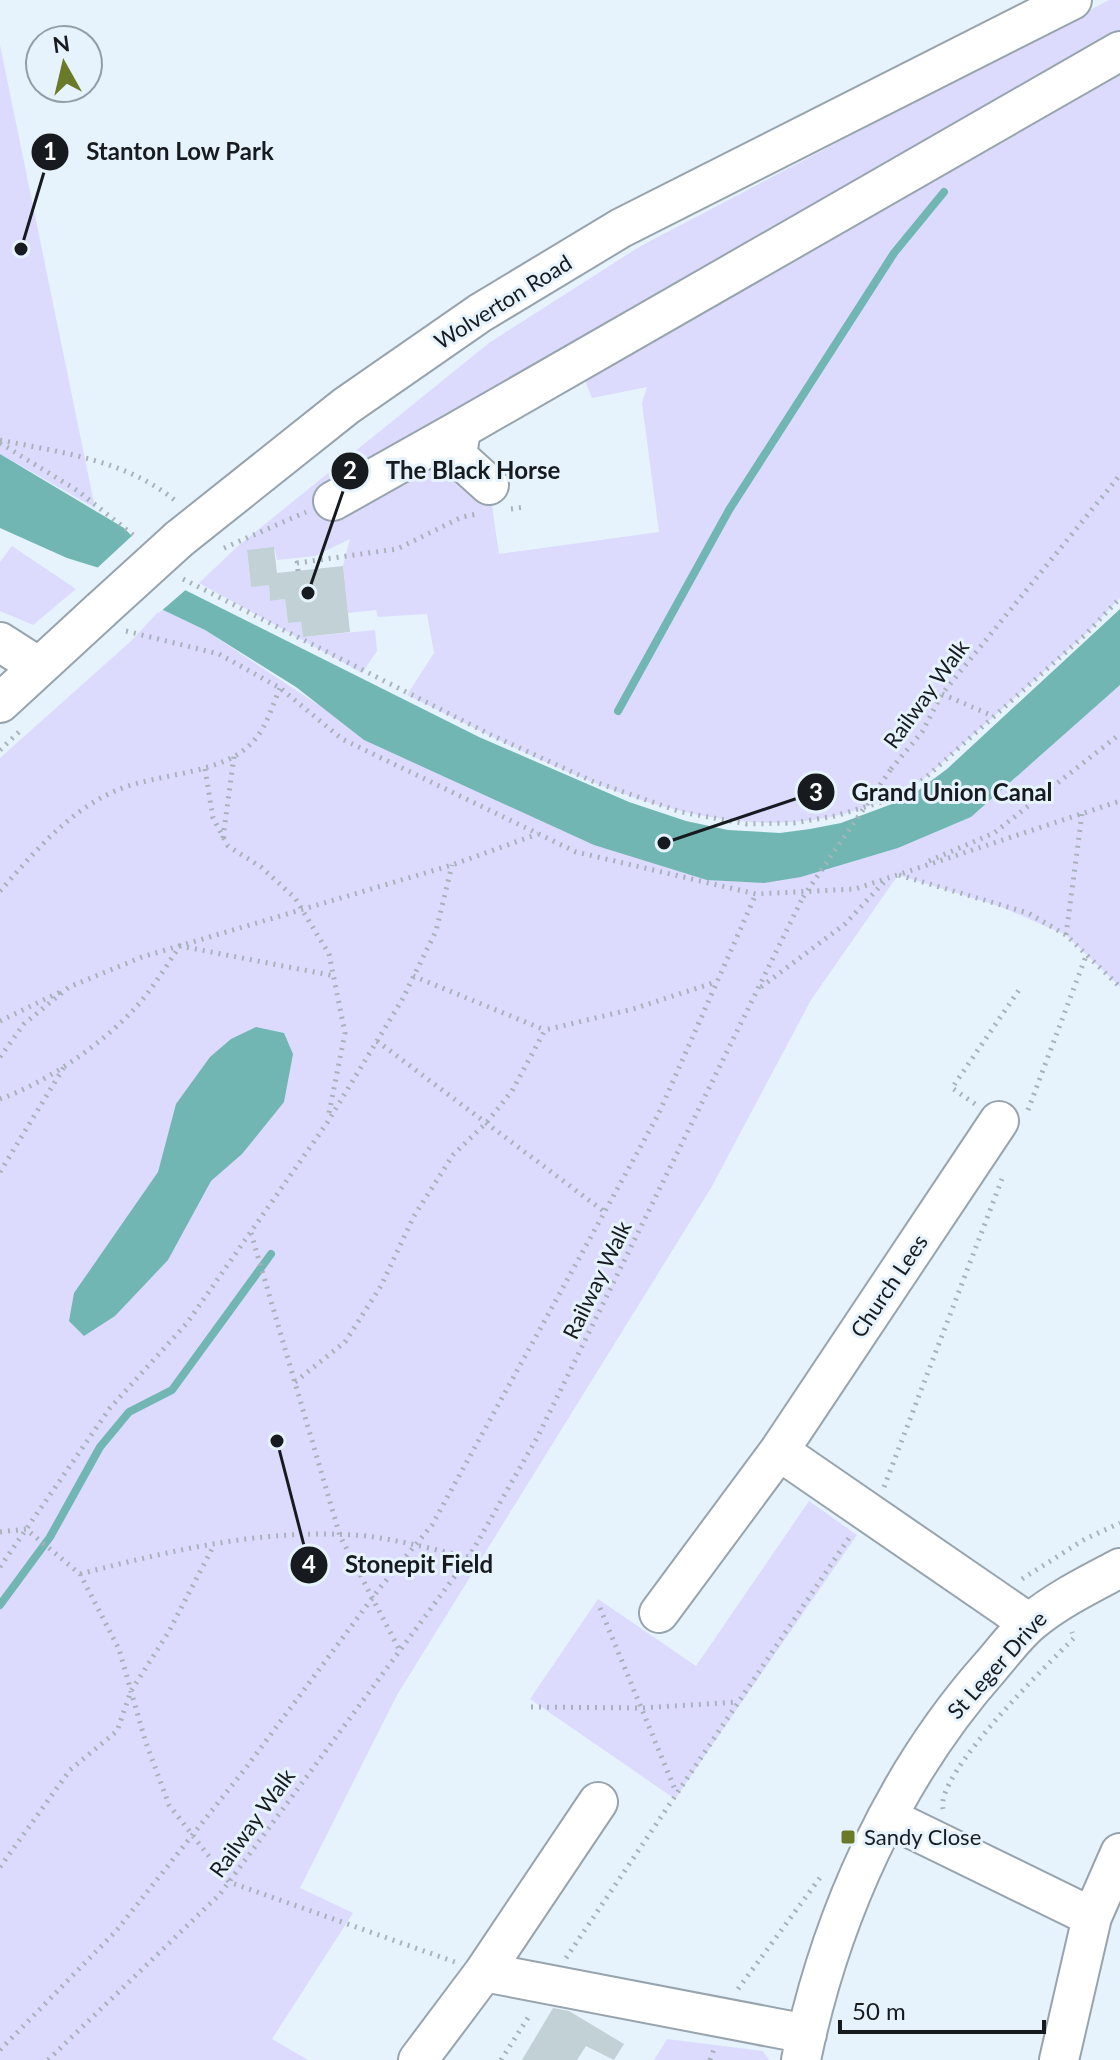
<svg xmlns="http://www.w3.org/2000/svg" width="1120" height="2060" font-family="Lato,sans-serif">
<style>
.green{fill:#dcdbfe}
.water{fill:#71b6b2}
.pier{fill:#e6f3fd}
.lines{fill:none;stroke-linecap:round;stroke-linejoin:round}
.stream{stroke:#71b6b2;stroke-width:8}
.building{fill:#c1d1d6}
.minor-casing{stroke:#97a4ad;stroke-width:42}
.path{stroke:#a8b2ba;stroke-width:5;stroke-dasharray:2 6;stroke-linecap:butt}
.minor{stroke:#fff;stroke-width:38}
.minor-bridge-casing{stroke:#97a4ad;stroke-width:42;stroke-linecap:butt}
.path-bridge{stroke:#a8b2ba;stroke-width:5;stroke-dasharray:2 6;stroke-linecap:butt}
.minor-bridge{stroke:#fff;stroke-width:38}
.poi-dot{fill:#6b7a28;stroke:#e6f3fd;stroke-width:3}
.labels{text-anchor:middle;stroke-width:6;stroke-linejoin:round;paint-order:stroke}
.street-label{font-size:22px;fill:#171b1f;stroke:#e6f3fd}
.poi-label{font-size:22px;fill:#171b1f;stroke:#e6f3fd;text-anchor:start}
.leader{fill:none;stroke:#171b1f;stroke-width:3}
.callout-dot{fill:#171b1f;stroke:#e6f3fd;stroke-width:3}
.mark-label{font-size:24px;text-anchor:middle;font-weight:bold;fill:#fff}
.callout-label{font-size:24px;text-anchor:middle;font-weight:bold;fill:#171b1f;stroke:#e6f3fd;stroke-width:6;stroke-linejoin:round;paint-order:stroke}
</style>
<rect width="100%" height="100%" fill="#e6f3fd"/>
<path class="green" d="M1109,0H1120V45L384,454L315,496L327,518L341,521L343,511L444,458L460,485L490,492L499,554L659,532L642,403L647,387L592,398L583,376L1120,56V598L1086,634L924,779C754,887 564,770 407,695L434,653L427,614L378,617L376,610L348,613L343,566L350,539L315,556L277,560L275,549L247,551L251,586L269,585L270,601L285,599L288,623L301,622L303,637L375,630L377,651L362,673L199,583L238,546L489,343L639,247Z
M0,45L95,508L0,454Z
M12,546L76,589L33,625L0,611V562Z
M161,609L205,630L317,704L801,877L898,848L971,817L1120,685V987L1066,935L999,906L898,875L811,1000L711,1188L397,1695L300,1888L353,1913L272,2039L308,2060H0V758L131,641Z
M809,1501L857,1535L675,1799L530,1699L598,1599L696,1666Z
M667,2039L763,2051L769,2060H654Z"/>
<path class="water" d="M0,454L124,528L185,590L479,737L629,802L686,821L728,830L780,833L810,829L841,823L908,798L947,769L1120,609V685L971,817L898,848L801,877L764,883L707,880L594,845L364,740L296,687L205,630L161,609L109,571L67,558L0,528Z
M256,1027L284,1033L293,1054L284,1102L242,1154L211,1181L168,1260L115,1316L84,1336L69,1321L74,1293L158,1172L176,1104L210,1057L231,1039Z"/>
<path class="pier" d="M135,533L189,587L159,613L107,575L94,571Z"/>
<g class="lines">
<path class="stream" d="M618,711L729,510L894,253L944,192
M0,1605L50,1537L100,1447L129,1412L172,1390L271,1254"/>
</g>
<path class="building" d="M274,547L277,573L343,566L350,632L303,637L301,622L288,623L285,599L270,601L269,585L251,587L247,550Z
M553,2008L569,2011L624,2044L614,2060L586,2046L577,2060H522Z"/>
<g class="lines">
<g class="minor-casing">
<path id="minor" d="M489,485L457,456L461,429L1120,51
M333,501L461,429
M179,539L346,406L480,313L621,228L1072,0
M0,642L39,667
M0,703L101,610
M779,1451L999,1121
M659,1613L779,1451L1029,1623
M887,1817L1092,1917L1059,2060
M1092,1917L1120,1853
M484,1972L598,1802
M418,2060L484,1972L807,2034
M801,2060C830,1917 894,1775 991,1666C1004,1651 1017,1633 1032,1621C1059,1599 1090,1584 1120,1568"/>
</g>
<path class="path" d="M0,440C63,453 127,460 177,502
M0,443L78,491L137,538
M511,509L525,507
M224,548L306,512
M298,571L297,563L397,549L462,517L477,514
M183,579L491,735L592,781L681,812L747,824L794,823L835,816L895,798L924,779L1086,634L1120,598
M126,631L219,654L280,688L342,739L576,852L756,894L855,889L1120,801
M942,694L993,716
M0,750L23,728
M205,769L213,818L228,846L261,867L295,898L329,954L345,1033L328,1118
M891,769L922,732L942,694L1120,475
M223,838L234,756
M929,861L994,833L1120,734
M899,875L1028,913L1066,935L1120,987
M0,891C33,854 67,812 115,791C157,772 227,776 256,738C267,725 273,704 280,688
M1066,935L1082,814
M413,976L545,1030
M761,987L845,924L884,882
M0,1021L60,992
M377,1041L606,1213
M0,1057L24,1024L69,987L142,957L452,865L538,834
M0,1099C46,1083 104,1043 137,1006C153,988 166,966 180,946L335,976
M975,1104L952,1088L1021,987
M1028,1110L1086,956
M0,1172L64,1067
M251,1233L340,1536L400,1651
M295,1382L345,1342L381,1286L414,1216L453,1155L487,1122L512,1091L545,1030L633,1009L716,982
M884,1487L1002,1179
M0,1532L26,1529L80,1574L119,1649L145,1740L169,1805L229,1882L455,1962
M0,1567L110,1408L187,1323L327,1123L402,1000L436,931L452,865
M80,1574C173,1550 269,1527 366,1536C400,1540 435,1550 469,1557
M1022,1579L1085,1539L1120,1523
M600,1608L676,1792
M531,1707L641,1708L737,1702
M943,1809C935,1774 1047,1665 1074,1638L1072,1632
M0,1867L70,1770L117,1731L131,1691L168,1633L214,1545
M566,1958L851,1535
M738,1989L822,1875
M0,2050L116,1931L245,1769L379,1589L432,1525L658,1115L756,894
M48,2060L220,1894L469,1557L538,1436L803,897
M501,2060L531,2013
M710,2060L715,2046"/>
<use href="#minor" class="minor"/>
<g class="minor-bridge-casing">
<path id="minor-bridge" d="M101,610L179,539"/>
</g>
<path class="path-bridge" d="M803,897L891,769"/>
<use href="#minor-bridge" class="minor-bridge"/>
</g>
<rect class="poi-dot" x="840" y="1829" width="16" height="16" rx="4"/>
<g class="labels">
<g class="street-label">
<text transform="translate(503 302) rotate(-32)" y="8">Wolverton Road</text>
<text transform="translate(926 694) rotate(-54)" y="8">Railway Walk</text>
<text transform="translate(597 1280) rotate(-64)" y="8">Railway Walk</text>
<text transform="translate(889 1286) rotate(-56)" y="8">Church Lees</text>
<text transform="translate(997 1665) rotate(-48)" y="8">St Leger Drive</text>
<text transform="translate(252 1823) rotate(-54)" y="8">Railway Walk</text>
</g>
<g class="poi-label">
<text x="864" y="1845">Sandy Close</text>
</g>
</g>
<path class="leader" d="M21 249L50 152M308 593L350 471M664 843L816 792M277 1441L309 1565"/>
<g class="callout-dot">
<circle cx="21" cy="249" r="8"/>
<circle cx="308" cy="593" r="8"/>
<circle cx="664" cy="843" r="8"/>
<circle cx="277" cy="1441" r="8"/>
<circle cx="50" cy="152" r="20"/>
<circle cx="350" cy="471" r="20"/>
<circle cx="816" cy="792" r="20"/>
<circle cx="309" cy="1565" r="20"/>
</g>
<g class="mark-label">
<text x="50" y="160">1</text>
<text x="350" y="479">2</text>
<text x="816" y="801">3</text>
<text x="309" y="1573">4</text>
</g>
<g class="callout-label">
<text x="180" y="160">Stanton Low Park</text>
<text x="473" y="479">The Black Horse</text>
<text x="952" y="801">Grand Union Canal</text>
<text x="419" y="1573">Stonepit Field</text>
</g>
<g transform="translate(64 64) rotate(352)"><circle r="38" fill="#e6f3fd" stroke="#939da4" stroke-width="2"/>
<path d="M0-6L14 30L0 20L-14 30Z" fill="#6b7a28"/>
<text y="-12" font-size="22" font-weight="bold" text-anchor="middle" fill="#171b1f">N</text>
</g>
<path d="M840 2020v12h204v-12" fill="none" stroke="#171b1f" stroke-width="4"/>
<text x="852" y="2020" font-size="24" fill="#171b1f" stroke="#e6f3fd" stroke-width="6" paint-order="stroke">50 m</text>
</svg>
